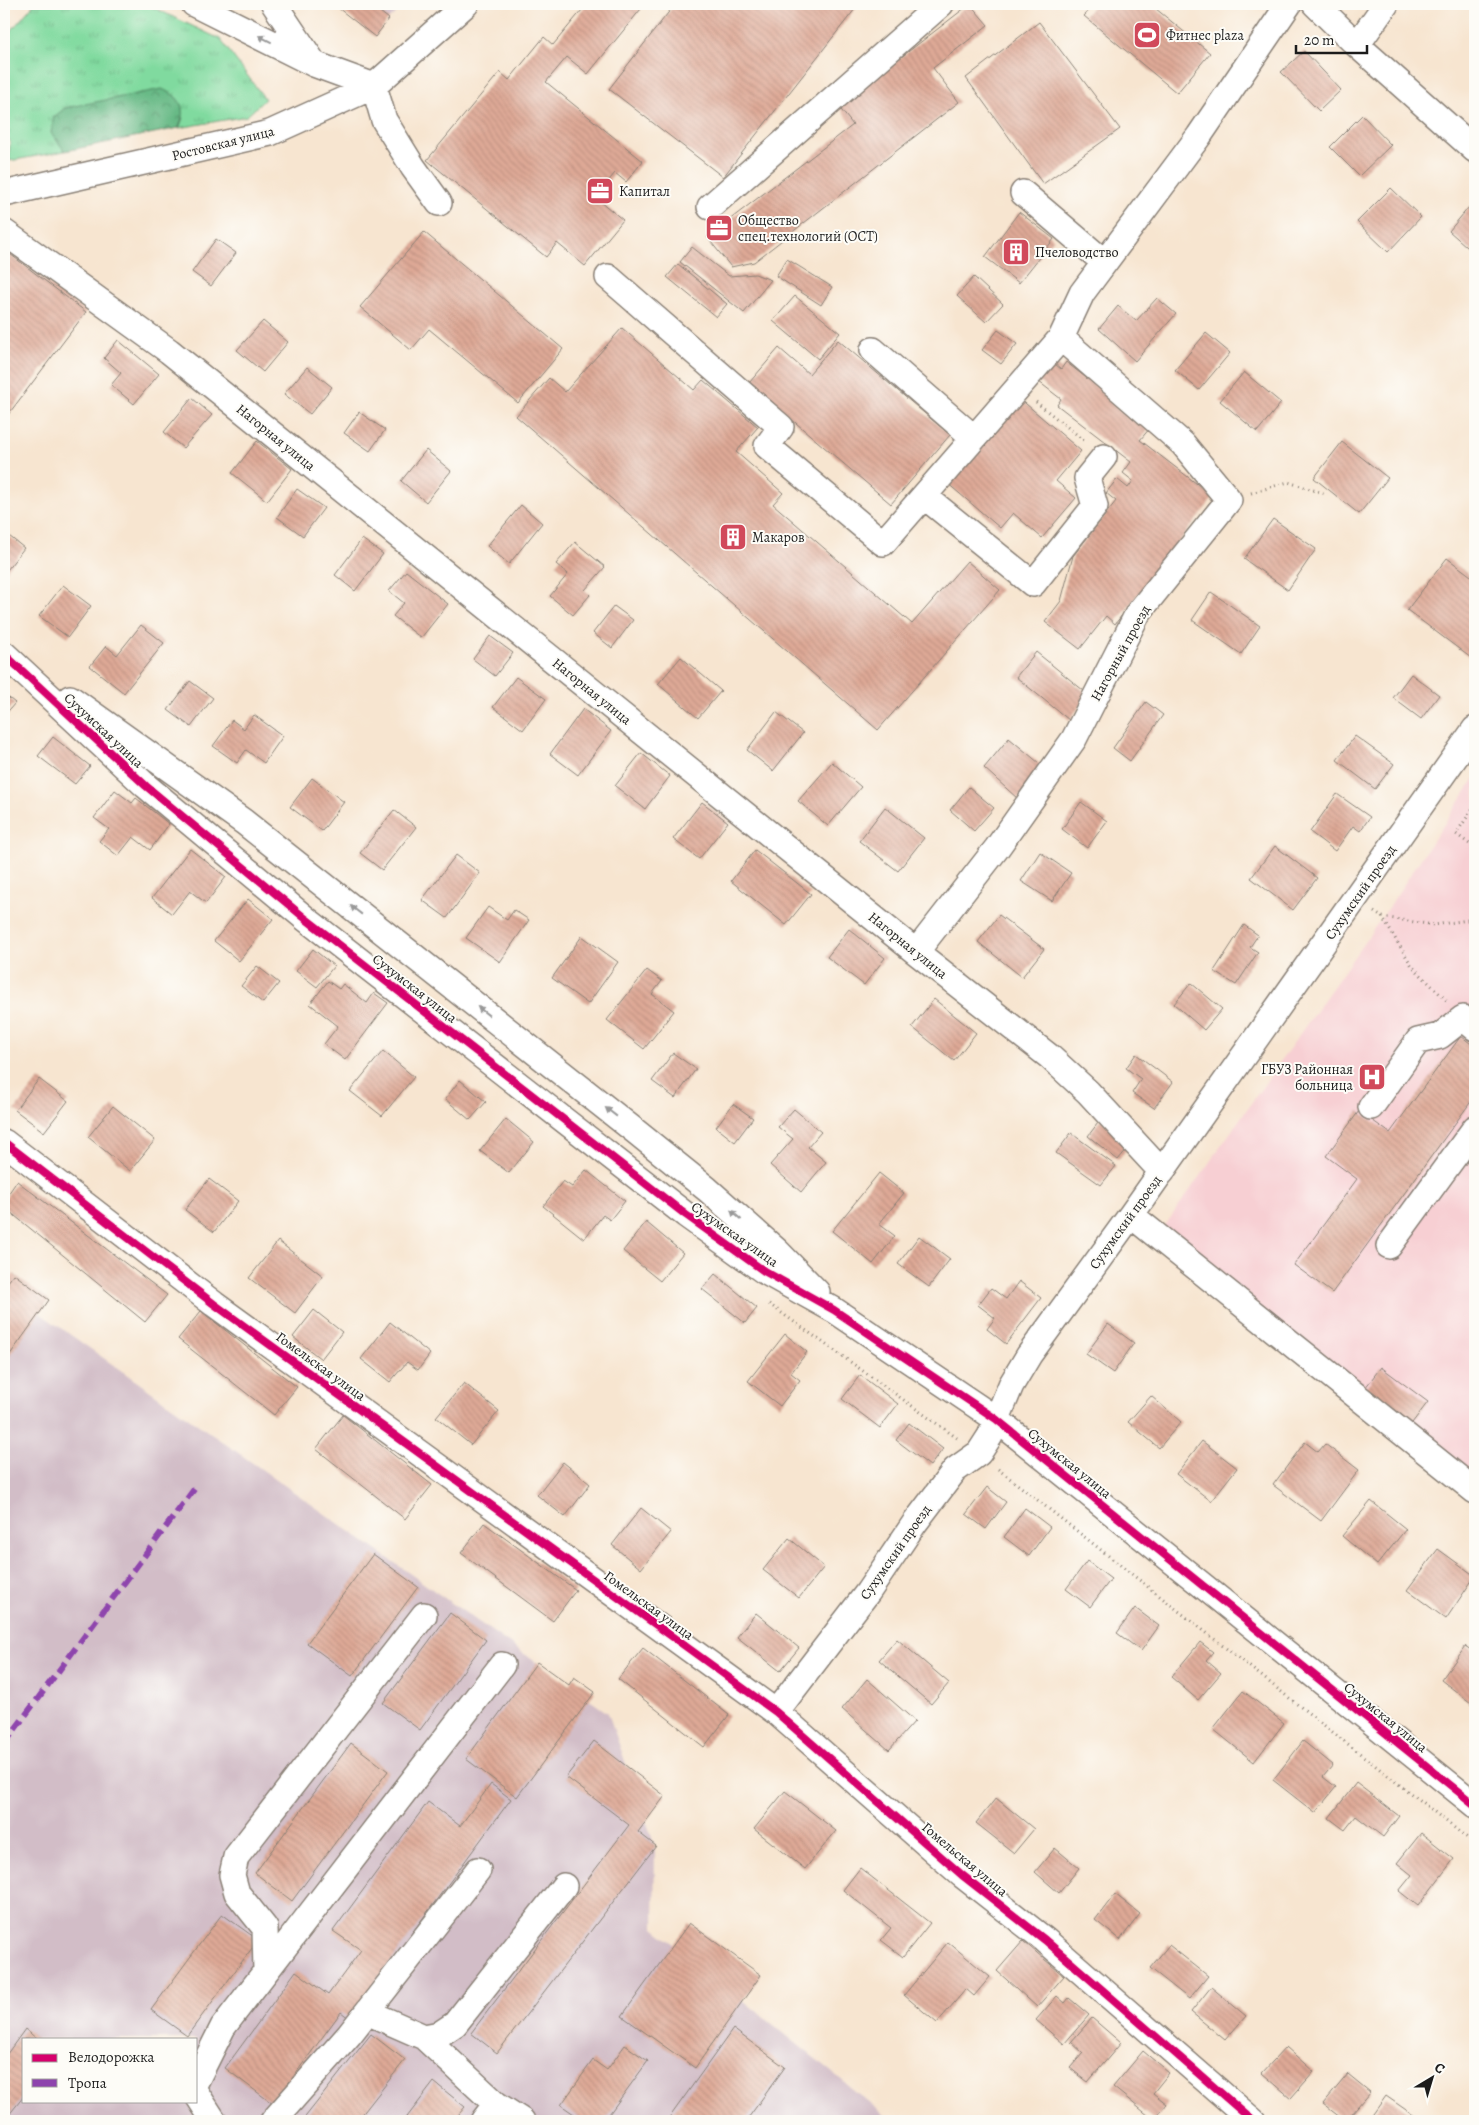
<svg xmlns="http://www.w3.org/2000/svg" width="1479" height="2125" font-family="Alegreya,serif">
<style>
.built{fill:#f7cfd3}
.industrial{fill:#d2bdc7;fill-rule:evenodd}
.grass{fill:url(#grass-tufts);stroke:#4e7b5e}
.forest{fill:url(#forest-crowns);stroke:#426b51}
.building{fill:url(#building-back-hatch)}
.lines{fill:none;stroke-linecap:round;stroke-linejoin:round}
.minor-casing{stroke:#8a8076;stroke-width:28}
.path{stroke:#8a8076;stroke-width:3;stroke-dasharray:1 4;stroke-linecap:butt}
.minor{stroke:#fff;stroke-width:25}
.quiet{stroke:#8e44ad;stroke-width:6;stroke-dasharray:12 6;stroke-linecap:butt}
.cycleway-casing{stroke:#fdfcf7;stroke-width:11}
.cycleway{stroke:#d6006c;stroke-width:8}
.oneway{fill:#999}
.labels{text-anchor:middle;stroke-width:4;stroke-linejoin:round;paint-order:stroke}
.poi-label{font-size:14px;fill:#1c1c1c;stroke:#fdfcf7;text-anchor:start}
.street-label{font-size:14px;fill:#1c1c1c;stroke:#fdfcf7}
</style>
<defs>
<pattern id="grass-tufts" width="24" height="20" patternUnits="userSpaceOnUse" patternTransform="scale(1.25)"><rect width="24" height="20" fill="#80da9f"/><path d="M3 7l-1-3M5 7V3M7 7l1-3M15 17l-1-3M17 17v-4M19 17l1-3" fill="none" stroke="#6eba88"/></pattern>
<pattern id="forest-crowns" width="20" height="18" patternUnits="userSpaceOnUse" patternTransform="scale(1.25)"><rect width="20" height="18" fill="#68ba86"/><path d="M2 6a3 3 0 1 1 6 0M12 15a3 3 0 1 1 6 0" fill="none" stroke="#55966d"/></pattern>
<pattern id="building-back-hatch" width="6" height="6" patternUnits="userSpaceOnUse" patternTransform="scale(1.25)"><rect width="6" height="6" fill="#dea996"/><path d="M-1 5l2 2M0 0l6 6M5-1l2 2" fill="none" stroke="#be9181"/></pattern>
</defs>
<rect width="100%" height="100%" fill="#fdfcf7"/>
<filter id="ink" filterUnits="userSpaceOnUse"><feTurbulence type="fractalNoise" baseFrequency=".02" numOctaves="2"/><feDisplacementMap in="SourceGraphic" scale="10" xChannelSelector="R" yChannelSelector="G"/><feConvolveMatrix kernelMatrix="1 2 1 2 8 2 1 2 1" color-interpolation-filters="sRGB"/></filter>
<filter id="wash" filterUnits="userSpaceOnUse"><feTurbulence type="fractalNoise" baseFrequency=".0096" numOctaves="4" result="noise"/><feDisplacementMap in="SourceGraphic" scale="20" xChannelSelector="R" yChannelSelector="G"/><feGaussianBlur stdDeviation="1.12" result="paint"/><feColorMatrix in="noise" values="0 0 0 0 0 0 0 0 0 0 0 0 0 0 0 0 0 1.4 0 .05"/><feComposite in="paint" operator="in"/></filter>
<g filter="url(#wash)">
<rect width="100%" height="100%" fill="#f7e5d0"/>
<path class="built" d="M1475,778V1501L1157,1237L1382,917Z"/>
<path class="industrial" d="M370,4H407L389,19Z
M4,1288L608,1713L655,1846L654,1928L892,2121H4ZM24,2039H196V2101H24Z"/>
<path class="grass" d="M34,4H138L150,6L220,39L265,99L247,116L179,128L183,118L51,132L65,151L9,161L10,141L4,134V39Z"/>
<path class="forest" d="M162,89C182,97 186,108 179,128L65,151L51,133L54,117L65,108Z"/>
<g id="blocks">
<path class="building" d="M333,4H370L389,19L375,37Z
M587,4H645L588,74L567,57L546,82L643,161L626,182L615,173L595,197L623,220L585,266L557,243L546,257L427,160L500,72L509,80L544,37L553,45Z
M675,4H859L723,177L609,89Z
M970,4L988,25L933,68L959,102L754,262L731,267L707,237L853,125L838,106Z
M1095,4H1150L1210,53L1177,93L1084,16Z
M1039,22L1120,129L1043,184L966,78Z
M1304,51L1341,90L1319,111L1281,72Z
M1362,115L1391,145L1359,176L1330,147Z
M1391,188L1421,217L1388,252L1357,222Z
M1469,207L1475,213V254L1449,231Z
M1019,212L1054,239L1019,283L985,257Z
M424,232L563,349L518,403L429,329L411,350L360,307Z
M216,239L236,253L211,286L192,272Z
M692,247L729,276L755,274L771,280L744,313L680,262Z
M6,251L86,312L4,420V255Z
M787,259L832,287L821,305L776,276Z
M678,264L727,304L716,317L667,277Z
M974,277L1003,304L986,322L957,296Z
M795,296L840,333L818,359L773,321Z
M1157,298L1176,314L1135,361L1099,329L1118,306L1136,321Z
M263,321L288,342L263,372L237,350Z
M622,328L694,390L703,380L758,427L736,452L783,493L773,504L912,624L967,561L1000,590L878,730L516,416L549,378L565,392Z
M998,330L1017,344L1001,364L982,350Z
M1206,333L1230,353L1199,390L1175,370Z
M118,340L159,374L134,404L111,385L121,373L104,358Z
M838,340L950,435L891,504L749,383L779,348L809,374Z
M1049,359L1061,369L1066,362L1150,428L1140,440L1214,497L1115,624L1106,616L1080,649L1045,622L1061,601L1073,556L1116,501L1106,493L1117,479L1128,488L1133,481L1123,473L1131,462L1057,405L1061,399L1034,378Z
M307,367L332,387L310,414L284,394Z
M1244,372L1281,403L1257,432L1220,401Z
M192,398L212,415L183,448L164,432Z
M1019,398L1081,451L1056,481L1076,498L1042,538L1013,513L1000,528L946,482Z
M359,412L385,430L370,451L344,433Z
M257,441L292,469L267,501L232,473Z
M1342,442L1388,478L1359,514L1314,478Z
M426,450L451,471L426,502L401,481Z
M297,489L324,508L303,536L277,517Z
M521,505L542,523L509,564L487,546Z
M1273,519L1316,549L1288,590L1244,559Z
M4,532L24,548L4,574Z
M362,539L383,554L355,591L335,575Z
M575,542L605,567L585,590L590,595L573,615L550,596L568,574L556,564Z
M1447,558L1475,579V653L1471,658L1407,610Z
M406,571L448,604L421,638L393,616L404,603L389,591Z
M63,585L91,606L68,637L39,616Z
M1211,592L1260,626L1241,654L1192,620Z
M614,606L633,620L612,648L593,633Z
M141,625L164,643L124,693L90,666L106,646L117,655Z
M490,636L513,653L495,676L473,659Z
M1036,652L1089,695L1069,720L1016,677Z
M681,657L721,691L698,718L658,684Z
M1411,674L1439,695L1421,719L1393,698Z
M516,677L546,699L523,730L493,707Z
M190,681L213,698L191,727L168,710Z
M4,694L15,703L4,716Z
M1146,702L1163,715L1130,761L1113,748Z
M583,709L611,731L578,775L550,754Z
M776,712L803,733L773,771L747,750Z
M254,715L283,736L264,763L246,750L237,763L213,746L232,720L244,729Z
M1355,736L1394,764L1375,789L1337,760Z
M53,737L90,766L75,784L38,756Z
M1009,738L1045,768L1018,799L984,768Z
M641,753L670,776L645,809L615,786Z
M832,762L861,787L828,826L798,801Z
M312,778L344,802L322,831L290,807Z
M969,787L994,808L974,831L950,810Z
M115,790L132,803L136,798L169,824L150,850L133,837L118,856L99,841L109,829L94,818Z
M1337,794L1370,817L1360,831L1353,826L1335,851L1310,832Z
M702,802L728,822L699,859L673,839Z
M1081,802L1107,821L1087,848L1062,829Z
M885,807L924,838L898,871L859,841Z
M394,810L416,827L382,870L360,853Z
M1275,846L1317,878L1293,910L1251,878Z
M190,849L226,877L206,903L190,891L172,914L152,898Z
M755,850L811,894L786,925L731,881Z
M1040,852L1071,873L1052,901L1021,881Z
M456,855L480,873L447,918L422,900Z
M248,899L273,919L239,961L214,941Z
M488,907L507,920L514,910L529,920L500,962L466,938Z
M999,915L1044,949L1022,977L978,942Z
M1244,925L1258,935L1250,947L1258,952L1236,985L1214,971Z
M849,929L885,958L864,985L827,957Z
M582,936L618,962L588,1004L552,978Z
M313,949L334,966L317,987L296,971Z
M257,966L279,983L263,1003L241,986Z
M647,970L662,981L652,994L674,1011L644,1049L607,1020Z
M328,981L339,989L343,984L367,1003L374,993L388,1003L345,1060L324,1044L338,1026L310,1004Z
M1191,983L1222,1009L1204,1030L1174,1004Z
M934,999L976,1033L954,1061L912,1027Z
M1461,1036L1475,1047V1096L1332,1293L1294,1265L1357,1179L1326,1156L1359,1111L1390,1133Z
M383,1051L414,1077L382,1116L350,1091Z
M673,1053L696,1069L675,1098L652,1081Z
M1136,1054L1173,1082L1154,1108L1132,1093L1141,1079L1126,1068Z
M39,1079L68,1101L44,1132L15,1110Z
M460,1080L486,1102L470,1120L445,1099Z
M733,1104L753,1118L735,1142L716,1127Z
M113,1106L155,1140L130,1171L88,1137Z
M794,1109L821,1132L808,1147L826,1162L801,1192L770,1165L793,1139L778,1127Z
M506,1119L534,1142L509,1173L480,1151Z
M1101,1119L1132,1143L1118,1160L1088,1136Z
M1071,1133L1116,1166L1101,1185L1056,1153Z
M586,1170L625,1201L610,1220L603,1215L584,1239L543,1206L563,1181L572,1187Z
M879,1173L904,1193L879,1224L895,1236L873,1264L832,1231Z
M209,1179L238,1201L214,1232L185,1210Z
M17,1181L167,1295L145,1322L4,1207V1200Z
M646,1222L683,1253L660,1281L623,1251Z
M919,1236L950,1259L929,1287L898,1264Z
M278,1241L323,1276L295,1313L249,1278Z
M14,1274L49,1300L4,1363V1287Z
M715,1274L757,1308L745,1323L702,1289Z
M1019,1281L1041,1298L1006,1344L987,1329L995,1318L978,1305L991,1288L1006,1299Z
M314,1310L342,1332L321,1359L293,1337Z
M201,1311L297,1387L274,1415L178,1339Z
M390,1322L430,1354L418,1370L407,1362L390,1382L361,1359Z
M1108,1324L1134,1343L1113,1373L1086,1354Z
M785,1334L807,1352L791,1373L800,1380L780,1406L748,1381Z
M1381,1367L1428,1402L1409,1427L1362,1392Z
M860,1375L898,1404L880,1428L842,1399Z
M464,1383L499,1411L471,1445L436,1417Z
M1151,1396L1181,1422L1159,1448L1128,1422Z
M343,1415L432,1485L405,1519L316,1449Z
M909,1423L943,1449L930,1466L896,1440Z
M1202,1441L1237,1468L1211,1501L1176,1474Z
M1305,1442L1318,1452L1325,1444L1359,1470L1321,1521L1273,1485Z
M563,1462L590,1484L565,1517L537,1495Z
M987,1487L1006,1502L986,1529L966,1514Z
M1371,1501L1406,1529L1377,1565L1342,1536Z
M641,1508L671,1532L641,1569L612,1545Z
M1025,1508L1050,1527L1029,1556L1004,1537Z
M484,1523L576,1590L553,1621L461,1553Z
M789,1538L824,1567L799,1598L763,1570Z
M1438,1549L1475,1576L1446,1619L1407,1590Z
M373,1554L418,1587L352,1676L307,1643Z
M1087,1561L1111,1579L1090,1607L1066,1589Z
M1135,1608L1159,1626L1141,1651L1117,1633Z
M450,1613L486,1640L420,1730L383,1703Z
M756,1613L799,1648L780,1671L737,1637Z
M897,1639L949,1683L931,1704L879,1660Z
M1200,1642L1213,1652L1206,1660L1221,1673L1198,1700L1171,1677Z
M1466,1646L1475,1652V1706L1441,1680Z
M643,1648L729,1715L704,1747L618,1679Z
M537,1662L569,1685L574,1677L595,1692L517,1797L466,1759Z
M867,1679L915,1721L889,1750L842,1709Z
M1243,1691L1284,1723L1254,1762L1213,1729Z
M594,1741L665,1796L638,1832L656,1846L497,2053L471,2033L629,1825L566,1777Z
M1303,1741L1333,1765L1323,1777L1336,1787L1315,1813L1273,1780Z
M351,1743L388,1771L292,1901L255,1873Z
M1356,1783L1399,1816L1383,1837L1356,1816L1345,1830L1329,1818Z
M491,1784L511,1799L349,2018L341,2012L273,2104L225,2068L296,1971L328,1995L361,1950L333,1931L428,1802L460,1826Z
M785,1791L836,1831L805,1869L754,1829Z
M996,1798L1034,1829L1014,1853L976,1823Z
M1421,1833L1454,1859L1418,1906L1399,1891L1412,1875L1397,1863Z
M1055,1848L1079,1868L1059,1893L1035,1872Z
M860,1868L930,1923L903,1957L881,1940L891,1928L843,1890Z
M1115,1894L1140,1914L1120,1940L1095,1920Z
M222,1914L258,1940L187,2036L151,2010Z
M689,1923L761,1975L695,2068L622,2016Z
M1023,1941L1064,1976L1037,2007L997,1971Z
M948,1942L990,1977L974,1996L966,1989L937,2023L904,1995Z
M1169,1945L1208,1976L1189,1999L1150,1968Z
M1211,1987L1246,2016L1225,2040L1191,2012Z
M1057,1996L1065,2003L1069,1998L1089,2015L1064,2044L1036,2020Z
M1092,2018L1121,2043L1088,2082L1070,2068L1083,2053L1071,2042Z
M25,2029L37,2039H24V2096L4,2121V2058Z
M733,2029L785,2067L746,2121H667Z
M371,2034L405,2060L357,2121H302Z
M625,2045L648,2061L604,2121H584L561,2105L593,2060L607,2070Z
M1286,2047L1314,2072L1291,2098L1262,2073Z
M1143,2051L1169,2073L1153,2093L1167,2104L1154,2120L1113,2087Z
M1348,2074L1370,2092L1345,2121L1323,2104Z
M434,2082L465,2107L453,2121H404Z
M1386,2096L1422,2121H1368Z"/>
</g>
</g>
<g filter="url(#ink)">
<use href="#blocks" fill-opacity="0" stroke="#8a8076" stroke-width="1"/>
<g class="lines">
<g class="minor-casing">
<path id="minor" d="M194,4L314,64L374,86L384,120L413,167L439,203
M274,4L313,62
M1315,4L1357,45L1475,150
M1357,45L1386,4
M1023,193L1104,262
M4,194L270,133L374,86L466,4
M710,207L941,4
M4,232L169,351L916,952L1050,1057L1088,1092L1162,1172
M608,277L781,427L767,446L883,543L1061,338L1082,293L1199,136L1289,4
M873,350L974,438
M924,496L1033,584L1095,506L1087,478L1104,457
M4,654L146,786L306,919L686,1215L764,1271L834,1310L996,1419L1475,1805
M70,698L244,822L635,1131L707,1189L777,1251L817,1292
M916,952L997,848L1074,739L1138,613L1229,500L1183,444L1061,338
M1371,1107L1418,1041L1440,1036L1463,1018L1475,1028
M4,1142L214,1304L776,1712L962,1875L1045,1940L1253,2121
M1131,1215L1475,1491
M1389,1246L1475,1128
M776,1712L868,1592L914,1524L955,1470L979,1453L990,1436L1011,1385L1029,1355L1131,1215L1475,729
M266,1971L265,1928L237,1893L232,1875L236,1857L424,1615
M367,2012L424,2037L440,2034L455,2024L564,1886
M424,2037L496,2104
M196,2081L223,2027L502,1665
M196,2093L214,2121
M273,2121L349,2035L478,1870
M483,2121L496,2104L522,2121"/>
</g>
<path class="path" d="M1036,402L1086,442
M1251,493L1288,482L1326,494
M1475,805L1456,834L1475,848
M1374,912L1382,917L1434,925L1475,919
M1382,917L1412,966L1447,1001
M769,1304L957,1438
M998,1469L1475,1844"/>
<use href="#minor" class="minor"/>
<path class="quiet" d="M4,1744L195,1488"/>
<g class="cycleway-casing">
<path id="cycleway" d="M4,654L146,786L306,919L686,1215L764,1271L834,1310L996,1419L1475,1805
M4,1142L214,1304L776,1712L962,1875L1045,1940L1253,2121"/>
</g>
<use href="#cycleway" class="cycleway"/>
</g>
<defs><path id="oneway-solid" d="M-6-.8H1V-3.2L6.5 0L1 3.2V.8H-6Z" transform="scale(1.25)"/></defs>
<g class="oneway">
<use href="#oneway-solid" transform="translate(265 39) rotate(-153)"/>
<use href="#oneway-solid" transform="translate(356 910) rotate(-142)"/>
<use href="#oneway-solid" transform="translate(483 1011) rotate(-142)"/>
<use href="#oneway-solid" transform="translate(611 1112) rotate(-142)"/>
<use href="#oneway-solid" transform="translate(736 1215) rotate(-138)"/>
</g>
</g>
<defs>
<g id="stadium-square" transform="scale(1.4375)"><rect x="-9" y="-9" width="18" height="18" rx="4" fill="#d1495b" stroke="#fdfcf7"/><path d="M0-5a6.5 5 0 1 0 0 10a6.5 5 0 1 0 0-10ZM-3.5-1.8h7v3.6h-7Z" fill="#fff"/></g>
<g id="office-square" transform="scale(1.4375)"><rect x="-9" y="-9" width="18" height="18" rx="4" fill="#d1495b" stroke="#fdfcf7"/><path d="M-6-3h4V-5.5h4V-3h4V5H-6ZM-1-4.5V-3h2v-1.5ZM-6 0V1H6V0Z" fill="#fff"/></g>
<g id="building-square" transform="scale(1.4375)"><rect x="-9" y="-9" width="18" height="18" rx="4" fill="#d1495b" stroke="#fdfcf7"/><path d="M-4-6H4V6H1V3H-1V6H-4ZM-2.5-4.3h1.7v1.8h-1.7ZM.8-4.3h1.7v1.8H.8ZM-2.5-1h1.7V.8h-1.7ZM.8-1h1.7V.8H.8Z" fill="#fff"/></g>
<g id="hospital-square" transform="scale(1.4375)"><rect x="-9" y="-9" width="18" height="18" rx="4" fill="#d1495b" stroke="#fdfcf7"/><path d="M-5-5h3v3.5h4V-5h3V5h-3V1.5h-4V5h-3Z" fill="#fff"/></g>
</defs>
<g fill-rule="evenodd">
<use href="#stadium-square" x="1147" y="35"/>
<use href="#office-square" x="600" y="191"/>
<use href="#office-square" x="719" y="228"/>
<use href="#building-square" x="1016" y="252"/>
<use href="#building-square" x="733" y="537"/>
<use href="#hospital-square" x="1372" y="1077"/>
</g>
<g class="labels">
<g class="poi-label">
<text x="1166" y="40">Фитнес plaza</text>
<text x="619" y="196">Капитал</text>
<text x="738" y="225">Общество<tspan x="738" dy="16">спец.технологий (ОСТ)</tspan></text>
<text x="1035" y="257">Пчеловодство</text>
<text x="752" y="542">Макаров</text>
<text x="1353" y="1074" text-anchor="end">ГБУЗ Районная<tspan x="1353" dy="16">больница</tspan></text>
</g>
<g class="street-label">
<text transform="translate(223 143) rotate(-14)" y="5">Ростовская улица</text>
<text transform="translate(276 437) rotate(39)" y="5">Нагорная улица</text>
<text transform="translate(1120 653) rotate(-61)" y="5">Нагорный проезд</text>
<text transform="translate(592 691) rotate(39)" y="5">Нагорная улица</text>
<text transform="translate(104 730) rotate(43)" y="5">Сухумская улица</text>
<text transform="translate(1360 892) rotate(-55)" y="5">Сухумский проезд</text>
<text transform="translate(908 945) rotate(39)" y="5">Нагорная улица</text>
<text transform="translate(415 988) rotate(38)" y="5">Сухумская улица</text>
<text transform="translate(1125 1222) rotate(-54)" y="5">Сухумский проезд</text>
<text transform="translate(735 1234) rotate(35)" y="5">Сухумская улица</text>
<text transform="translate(321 1366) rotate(36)" y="5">Гомельская улица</text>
<text transform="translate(1070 1463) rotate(39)" y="5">Сухумская улица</text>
<text transform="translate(895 1552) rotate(-55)" y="5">Сухумский проезд</text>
<text transform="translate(649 1605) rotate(36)" y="5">Гомельская улица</text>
<text transform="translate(1386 1717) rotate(39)" y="5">Сухумская улица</text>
<text transform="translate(965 1859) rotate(40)" y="5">Гомельская улица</text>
</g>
</g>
<rect width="1479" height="2125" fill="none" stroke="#fdfcf7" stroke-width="20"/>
<rect x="22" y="2038" width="175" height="65" fill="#fdfcf7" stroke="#a3a29f"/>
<rect x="32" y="2054" width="25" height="8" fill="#d6006c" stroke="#a3a29f"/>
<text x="68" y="2062" font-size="15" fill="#1c1c1c">Велодорожка</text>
<rect x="32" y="2079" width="25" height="8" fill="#8e44ad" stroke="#a3a29f"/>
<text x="68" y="2088" font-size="15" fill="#1c1c1c">Тропа</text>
<g transform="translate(1432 2078) rotate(38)" stroke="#fdfcf7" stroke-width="4" paint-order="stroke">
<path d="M0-4L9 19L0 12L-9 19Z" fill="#1c1c1c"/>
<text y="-8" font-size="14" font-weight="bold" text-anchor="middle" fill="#1c1c1c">С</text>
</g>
<path d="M1296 45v8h71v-8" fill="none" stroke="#1c1c1c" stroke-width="2.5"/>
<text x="1304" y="45" font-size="15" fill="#1c1c1c" stroke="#fdfcf7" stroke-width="4" paint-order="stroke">20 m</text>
</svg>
